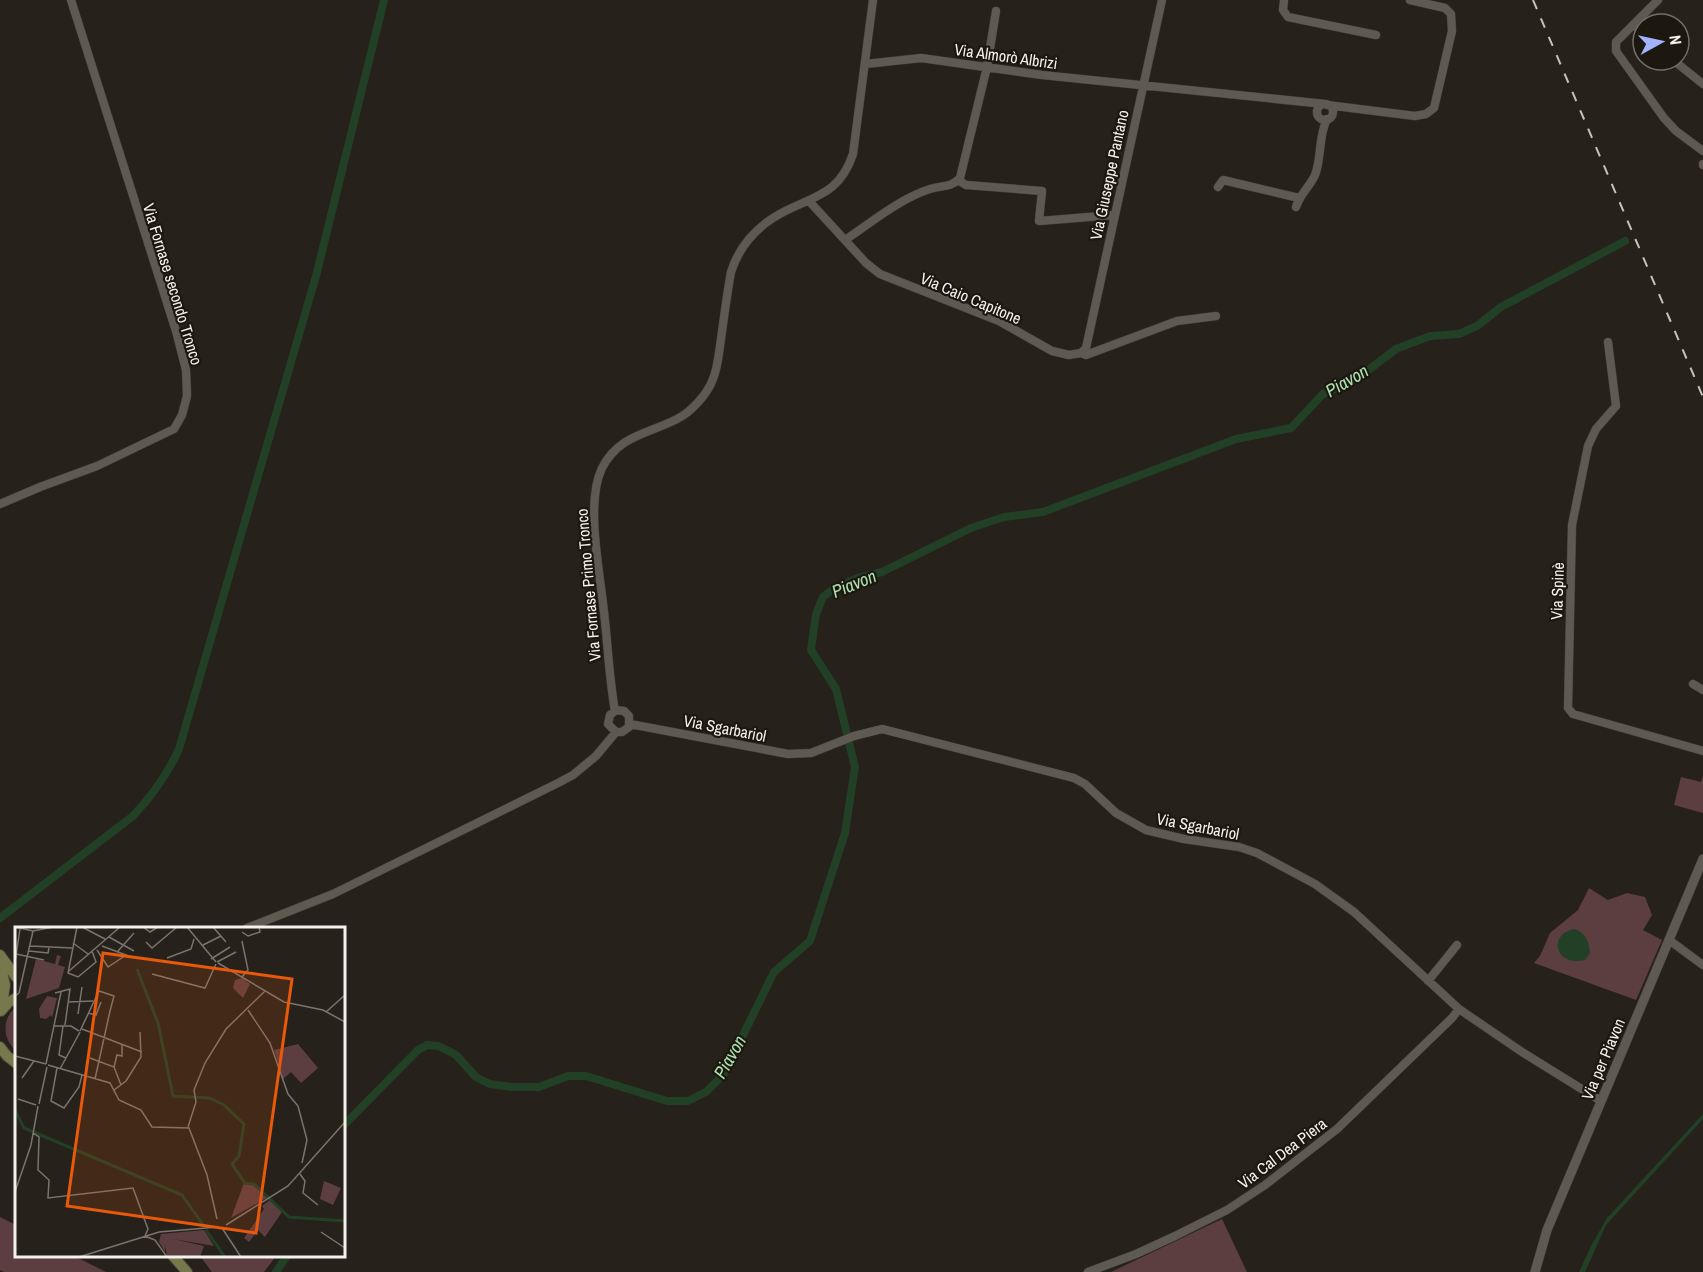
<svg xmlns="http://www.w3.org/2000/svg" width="1703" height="1272" font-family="'Archivo Narrow',sans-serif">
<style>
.green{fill:#5d3e40}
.water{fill:#224026}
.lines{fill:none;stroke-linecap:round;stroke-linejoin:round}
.canal{stroke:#224026;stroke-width:8}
.minor-casing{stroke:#423e38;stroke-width:9}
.tertiary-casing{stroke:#423e38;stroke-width:10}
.secondary-casing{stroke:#423e38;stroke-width:12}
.minor{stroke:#5f5a51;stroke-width:8}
.tertiary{stroke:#5f5a51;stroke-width:9}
.secondary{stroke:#78784d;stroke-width:10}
.rail{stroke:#c6c3bd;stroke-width:2;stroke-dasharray:10 10;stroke-linecap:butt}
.labels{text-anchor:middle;stroke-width:4.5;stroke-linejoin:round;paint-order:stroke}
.street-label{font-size:16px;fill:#f5f2ed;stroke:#1c1810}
.water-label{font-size:18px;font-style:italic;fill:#ace2b1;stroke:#1c1810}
.inset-river{fill:none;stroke:#224026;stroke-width:3}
.inset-road{fill:none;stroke:#79756e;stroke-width:1.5}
.view{fill:#e8590c;fill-opacity:0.15;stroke:#e8590c;stroke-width:3}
.inset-edge{fill:none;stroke:#f5f2ed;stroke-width:3}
</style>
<rect width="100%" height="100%" fill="#26211a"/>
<path class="green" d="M1703,776V813L1674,805L1681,777L1701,782Z
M1589,888L1608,900L1627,893L1645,897L1652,915L1643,930L1662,940L1636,1000L1534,963L1540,956L1550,933L1578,910Z
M16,1007V1051C3,1039 1,1019 16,1007Z
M0,1217L16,1225V1256H74L106,1272H4L0,1270Z
M1222,1219L1247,1272H1111Z
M200,1256H276L264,1272H212Z"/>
<path class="water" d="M1574,929C1586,932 1589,942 1590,953L1585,960C1554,967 1548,934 1574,929Z
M1703,1114V1119L1606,1225L1585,1272H1579L1592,1244L1607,1218Z"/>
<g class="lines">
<path class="canal" d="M0,918L133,816C153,795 167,775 179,749L316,276L384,0
M344,1125L418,1050L427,1045L439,1046L456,1055L476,1077L490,1084L512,1087H539L568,1076H586L667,1101H688L706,1092L724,1074L774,972L810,941L845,833L855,767L836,689L811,650L816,614L823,597L833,589L858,578L882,572L971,528L1004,517L1043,512L1236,439L1291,428L1323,394L1358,378L1396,349L1430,336L1459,334L1477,326L1501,307L1625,241
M276,1272L287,1256"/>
<g class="minor-casing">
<path id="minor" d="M1284,0L1283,10L1288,17L1376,35
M1658,0L1616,42V51L1664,118L1676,131L1703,151
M1635,24L1643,33
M1673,60L1703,84
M866,64L921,58L1042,75L1325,104
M1317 112a8 8 0 1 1 16 0a8 8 0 1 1-16 0Z
M1327,105L1415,116L1426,114L1434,108L1452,31L1451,14L1445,8L1410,0
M1703,165V164
M958,180L966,185L1042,191L1039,221L1114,215
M1218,187L1223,180L1299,198
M809,201L866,263L880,274L999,321L1052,351L1069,355L1081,353L1086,355L1177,321L1216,316
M1296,207C1300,194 1311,185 1315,175C1322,157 1318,137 1327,119
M845,240C872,222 899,199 930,189C942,185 951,188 960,178L987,67L996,11
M1608,342L1616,406L1596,429L1588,446L1572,525L1568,708L1573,714L1703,751
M1081,353L1086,348L1162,0
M0,504L40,487L97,466L174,429L182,415L187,396L186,370L176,331L71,0
M1693,684L1703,690
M615,711C609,678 608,645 604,612C600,572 585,503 602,468C619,435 648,434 677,419C691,412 707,395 713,379C718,367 719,352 721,339C724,317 727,294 731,272C738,250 753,231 773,218C808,196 838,199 853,154L873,0
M630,724L767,750L788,754L811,753L854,736L882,729L1074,778L1085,784L1116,813L1146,830L1184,839L1239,847L1257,853L1315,884L1354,912L1459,1009L1522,1052L1601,1101
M247,928L333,894L558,783L573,775L596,756L616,732H622L629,727V716L624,711L616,710L610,715L608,724L616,732
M1669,940L1703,965
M1428,981L1457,945
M1088,1272L1136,1254L1175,1236L1227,1210L1265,1185L1337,1129L1452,1018L1459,1009"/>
</g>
<g class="tertiary-casing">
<path id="tertiary" d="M1535,1272L1547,1230L1703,859"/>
</g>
<g class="secondary-casing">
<path id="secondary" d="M0,955L16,977
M0,963L5,985L1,1011
M1,1011L9,1002L16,998
M0,1047L7,1056L16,1063
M173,1256L187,1272"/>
</g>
<use href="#minor" class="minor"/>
<use href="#tertiary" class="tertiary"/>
<use href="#secondary" class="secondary"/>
<path class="rail" d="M1533,0L1703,397"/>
</g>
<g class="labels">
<g class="street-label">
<text transform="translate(1006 56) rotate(8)" y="6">Via Almorò Albrizi</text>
<text transform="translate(1109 175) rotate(-78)" y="6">Via Giuseppe Pantano</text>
<text transform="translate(173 284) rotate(73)" y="6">Via Fornase secondo Tronco</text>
<text transform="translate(971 298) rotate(23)" y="6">Via Caio Capitone</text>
<text transform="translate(588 585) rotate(-95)" y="6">Via Fornase Primo Tronco</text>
<text transform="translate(1557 591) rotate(-88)" y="6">Via Spinè</text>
<text transform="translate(725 728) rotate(11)" y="6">Via Sgarbariol</text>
<text transform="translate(1198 826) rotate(11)" y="6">Via Sgarbariol</text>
<text transform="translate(1603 1059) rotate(-67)" y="6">Via per Piavon</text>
<text transform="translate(1282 1153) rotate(-37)" y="6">Via Cal Dea Piera</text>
</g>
<g class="water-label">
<text transform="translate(1347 381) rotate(-30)" y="6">Piavon</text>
<text transform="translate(854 584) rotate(-22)" y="6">Piavon</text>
<text transform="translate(730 1057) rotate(-60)" y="6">Piavon</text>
</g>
</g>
<g transform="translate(15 927)">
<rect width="330" height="330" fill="#26211a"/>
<path d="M42,28L46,29L43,38L50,40L44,61L11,72L21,32L40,37ZM227,51L235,57L228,71L218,61L220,53ZM32,69L42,71L37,91L36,88L31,92L25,91L24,82ZM283,117L303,141L286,156L276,145L268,152L259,123ZM309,254L326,261L318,278L305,272ZM229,256L238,258L252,271L216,291ZM255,273L267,285L250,310L243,303L234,315L229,311L249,282L247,279ZM189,303L199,319L158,312L189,319L185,330H152L150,318V325L144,315L146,307Z" fill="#5d3e40"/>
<path class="inset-river" d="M122,42L143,96L158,169L194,171L209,178L229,197L224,229L217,237L230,256L239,257L274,290L330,294M0,183L9,201L167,268L189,299M191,303L210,330"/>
<path class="inset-road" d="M0,0L18,4L38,0M62,0L53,46L63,50L81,35L77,24M67,0L90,12M128,0L135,5L143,0M172,0L201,35M198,0L211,15M227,5L233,9L245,5L244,0M94,10L119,24M131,15L137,21L162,0M58,16L73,27M188,18L206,9M15,19L57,21M82,23L93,40L111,28L87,19M14,24L33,26L34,21M103,24L119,6M1,27L29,33M152,31L176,22L179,12M196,32L215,20M0,35L5,2M202,35L221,25M203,36L269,75L308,83L330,95M54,44L105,0M137,47L190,61L201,37M227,50L233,43L227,14M40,66L55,62L50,98M0,69L4,66L18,4M53,75L78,74M233,83L255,116L273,167L283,179L292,213L287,236M311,85L330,68M73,86L81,88L86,75M63,87L67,60M39,99H56L64,104M48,99L44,128L51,131M67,102L127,125M65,104L84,64L99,69L95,84M0,129L31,137M75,131L99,140L106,158M31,137L46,65M33,138L95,156L104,173L126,183L137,200L174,201L192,248L202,292M99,140L102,128L107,129V118M42,141L36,174L49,181L64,160L67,148M45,142L65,105M7,151L19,134M80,152L95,84M99,163L111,154L126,130L125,105M3,172L21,178M24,177L32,140M173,200L181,175L179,163L190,136L211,102L250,64M18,206L24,210L23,243L34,253L33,271L118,261L133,302L130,309L140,313L152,330M285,247L290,254L288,266L303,278M0,265L16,218L23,179M211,298L273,259L330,195M207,301L226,330M306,305L330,321M64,330L144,305L203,300"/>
<path class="view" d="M88,26L277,52L241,306L52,279Z"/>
<rect width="330" height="330" class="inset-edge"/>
</g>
<g transform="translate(1661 42) rotate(82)"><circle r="28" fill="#1c1810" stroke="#736f68" stroke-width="1.5"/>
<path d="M0-4.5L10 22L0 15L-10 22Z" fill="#a3b2fd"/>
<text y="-9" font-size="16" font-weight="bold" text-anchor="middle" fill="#f5f2ed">N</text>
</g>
</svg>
